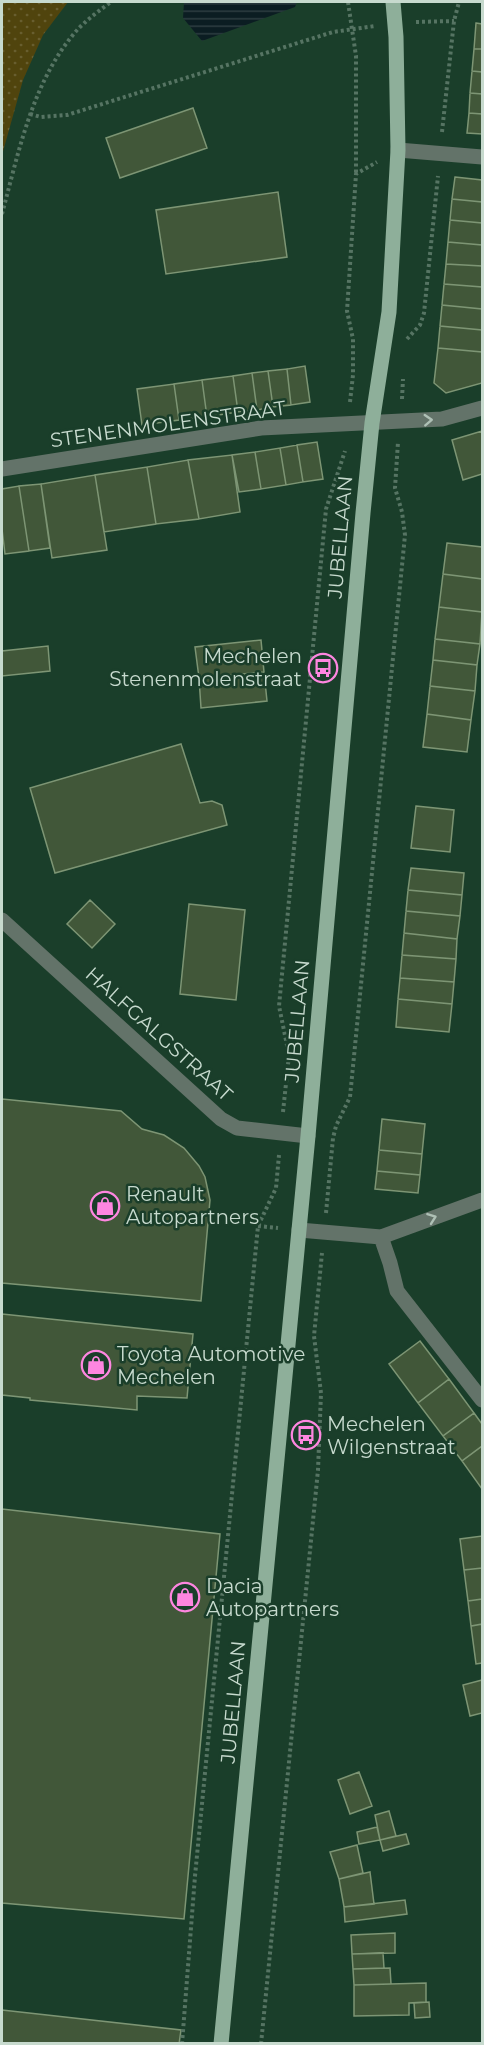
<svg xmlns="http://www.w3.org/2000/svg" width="484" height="2045" font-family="Montserrat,sans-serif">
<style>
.grass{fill:url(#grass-dots)}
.water{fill:url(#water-rules)}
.building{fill:#415739;stroke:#7d9574;stroke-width:1.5}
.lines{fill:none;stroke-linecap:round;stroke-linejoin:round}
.path{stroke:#567463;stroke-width:4;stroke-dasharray:3 3;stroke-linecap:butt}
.minor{stroke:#637369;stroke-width:15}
.major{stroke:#8eaf9a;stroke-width:15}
.oneway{stroke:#aec0b5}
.labels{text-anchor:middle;stroke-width:5;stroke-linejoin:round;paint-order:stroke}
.street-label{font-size:20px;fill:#c7dace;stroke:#1a3e2a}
.poi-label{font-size:20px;fill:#c7dace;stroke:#1a3e2a;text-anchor:start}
</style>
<defs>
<pattern id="grass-dots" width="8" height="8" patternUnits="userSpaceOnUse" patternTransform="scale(1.5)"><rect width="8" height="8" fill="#50440d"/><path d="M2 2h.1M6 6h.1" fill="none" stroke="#685e2f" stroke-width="1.8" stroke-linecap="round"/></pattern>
<pattern id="water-rules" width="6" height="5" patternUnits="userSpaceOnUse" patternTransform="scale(1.5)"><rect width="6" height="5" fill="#0b1d22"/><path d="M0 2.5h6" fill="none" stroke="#2d3d41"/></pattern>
</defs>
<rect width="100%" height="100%" fill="#1a3e2a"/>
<path class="grass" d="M2,2H68L43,35L23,80L2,155Z"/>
<path class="water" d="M184,2H297L295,7L202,41L183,18Z"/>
<path class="building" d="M476,23L482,24V49H474Z
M474,49H482V72L472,71Z
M472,71L482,72V94L470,93Z
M470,93L482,94V114L469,113Z
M193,108L207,148L120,178L106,138Z
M469,113L482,114V134L467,133Z
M455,177L482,180V202L452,199Z
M278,192L287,257L166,274L156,210Z
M452,199L482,202V223L450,220Z
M450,220L482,223V245L448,242Z
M448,242L482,245V266L446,264Z
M446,264L482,266V287L444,284Z
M444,284L482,287V309L442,305Z
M442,305L482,309V330L440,326Z
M440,326L482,330V352L438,348Z
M438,348L482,352V383L446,393L434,383Z
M305,366L310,402L291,405L287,369Z
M287,369L291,405L273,407L268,371Z
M268,371L273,407L257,410L252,373Z
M252,373L257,410L238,412L233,376Z
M233,376L238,412L207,417L202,380Z
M202,380L207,417L179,420L174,384Z
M174,384L179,420L142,425L137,389Z
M482,431V474L463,480L452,440Z
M317,442L323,479L303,482L297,445Z
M297,445L303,482L286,485L280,448Z
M280,448L286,485L261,489L255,452Z
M255,452L261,489L239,492L232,455Z
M232,455L240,512L199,519L188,460Z
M188,460L199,519L156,524L147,467Z
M147,467L156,524L104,532L95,475Z
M95,475L107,550L52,558L41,484Z
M41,484L50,548L29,551L19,486Z
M19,486L29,551L5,554L2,529V489Z
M447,543L482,547V579L443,574Z
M443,574L482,579V612L439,607Z
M439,607L482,612L480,644L435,639Z
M435,639L480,644L477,665L433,660Z
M261,640L264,672L199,678L195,647Z
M48,646L50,671L2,676V651Z
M433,660L477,665L475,691L430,686Z
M264,672L267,701L201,708L199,678Z
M430,686L475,691L471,720L427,714Z
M427,714L471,720L467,752L423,747Z
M181,744L200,803L212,801L222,805L227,825L55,873L30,788Z
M416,806L454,810L450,852L411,848Z
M411,868L464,873L462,895L408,890Z
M408,890L462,895L460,916L406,911Z
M90,900L115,924L92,948L67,924Z
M189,904L245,910L236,1000L180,994Z
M406,911L460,916L457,939L404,933Z
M404,933L457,939L456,959L402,955Z
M402,955L456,959L454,982L400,978Z
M400,978L454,982L452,1004L398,999Z
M398,999L452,1004L449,1032L396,1027Z
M2,1099L121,1111L142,1129L164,1135L184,1148L199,1166L205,1177L210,1200L201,1301L2,1283Z
M382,1119L425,1124L422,1154L379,1150Z
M379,1150L422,1154L420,1175L377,1171Z
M377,1171L420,1175L418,1193L375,1189Z
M2,1314L193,1334L187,1398L137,1396V1410L30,1400V1398L2,1395Z
M420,1341L449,1379L418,1403L389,1364Z
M449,1379L474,1413L443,1436L418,1403Z
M474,1413L482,1424V1446L462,1461L443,1436Z
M482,1446V1489L462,1461Z
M2,1509L220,1534L184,1919L2,1903Z
M482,1536V1568L464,1570L460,1539Z
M482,1568V1599L468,1601L464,1570Z
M482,1599V1624L471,1626L468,1601Z
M482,1624V1663L476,1664L471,1626Z
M482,1680V1713L470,1716L463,1685Z
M359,1772L372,1806L350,1814L338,1780Z
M389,1811L396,1836L380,1840L375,1815Z
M377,1827L380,1840L359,1844L357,1832Z
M406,1834L409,1844L383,1851L380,1840Z
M357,1845L363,1873L339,1879L330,1852Z
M370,1872L374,1904L344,1907L339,1879Z
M405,1900L407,1914L345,1922L344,1907Z
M395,1933V1953L352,1954L351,1935Z
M383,1953L384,1968L353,1969L352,1954Z
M390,1968L391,1984L354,1985L353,1969Z
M426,1983V2002L409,2003V2015L354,2016V1985Z
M429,2002L430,2017L415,2018L414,2003Z
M2,2010L181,2030L179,2044H2Z"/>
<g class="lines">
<path class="path" d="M348,2L356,56V173
M416,22L454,21
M30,114L41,117L67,115L333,32L375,26
M442,132L454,21L459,2
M2,214C19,151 33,78 79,28C89,18 100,10 111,2
M407,339L420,325L424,313L438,176
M402,399L403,379
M350,402L353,375V339L347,311L356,174L377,162
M283,1112L289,1055L279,1006L326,509L345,451
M326,1213L333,1138L336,1126L350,1097L405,535L402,512L395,488L398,442
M258,1226L278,1228
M182,2044L195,1876L258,1226L276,1188L279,1155
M261,2044L318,1470L321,1393L314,1336L322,1253"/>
<path class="minor" d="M398,150L482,157
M2,469L261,428L442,419L482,408
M2,920L221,1119L237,1128L308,1136
M299,1230L381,1237L390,1263L397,1291L482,1400
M381,1237L482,1200"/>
<path class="major" d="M221,2044L308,1136L363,513L372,423L389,312L398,150L396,37L393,2"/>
</g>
<defs><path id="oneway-chevron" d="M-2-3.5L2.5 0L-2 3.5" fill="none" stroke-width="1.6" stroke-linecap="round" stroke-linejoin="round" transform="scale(1.5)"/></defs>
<g class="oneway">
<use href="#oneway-chevron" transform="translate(428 420) rotate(-3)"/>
<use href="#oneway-chevron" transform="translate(432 1218) rotate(-20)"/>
</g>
<defs>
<g id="bus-ring" transform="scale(1.5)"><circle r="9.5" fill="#1a3e2a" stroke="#fe86e0" stroke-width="1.5"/><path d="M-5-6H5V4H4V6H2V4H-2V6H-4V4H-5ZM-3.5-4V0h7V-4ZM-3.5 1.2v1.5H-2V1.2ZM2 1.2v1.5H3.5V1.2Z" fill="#fe86e0"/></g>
<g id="shop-ring" transform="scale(1.5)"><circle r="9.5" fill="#1a3e2a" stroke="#fe86e0" stroke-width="1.5"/><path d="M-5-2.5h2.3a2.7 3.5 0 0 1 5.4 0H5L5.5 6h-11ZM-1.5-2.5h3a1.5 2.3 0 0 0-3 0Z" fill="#fe86e0"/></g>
</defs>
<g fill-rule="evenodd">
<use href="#bus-ring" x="323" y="668"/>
<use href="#shop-ring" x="105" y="1206"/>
<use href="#shop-ring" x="96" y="1365"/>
<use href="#bus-ring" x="306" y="1435"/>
<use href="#shop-ring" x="185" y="1597"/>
</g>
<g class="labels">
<g class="street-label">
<text transform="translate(168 424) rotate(-8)" y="7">STENENMOLENSTRAAT</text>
<text transform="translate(340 537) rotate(-85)" y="7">JUBELLAAN</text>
<text transform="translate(297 1021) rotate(-85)" y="7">JUBELLAAN</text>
<text transform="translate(159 1034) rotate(42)" y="7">HALFGALGSTRAAT</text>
<text transform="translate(233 1702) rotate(-85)" y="7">JUBELLAAN</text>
</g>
<g class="poi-label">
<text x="302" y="663" text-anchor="end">Mechelen<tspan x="302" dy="23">Stenenmolenstraat</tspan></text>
<text x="126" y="1201">Renault<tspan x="126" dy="23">Autopartners</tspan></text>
<text x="117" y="1361">Toyota Automotive<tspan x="117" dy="23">Mechelen</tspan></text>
<text x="327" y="1431">Mechelen<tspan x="327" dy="23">Wilgenstraat</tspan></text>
<text x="206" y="1593">Dacia<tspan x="206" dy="23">Autopartners</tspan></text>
</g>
</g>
<rect width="484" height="2045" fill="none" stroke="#c7dace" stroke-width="6"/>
</svg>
